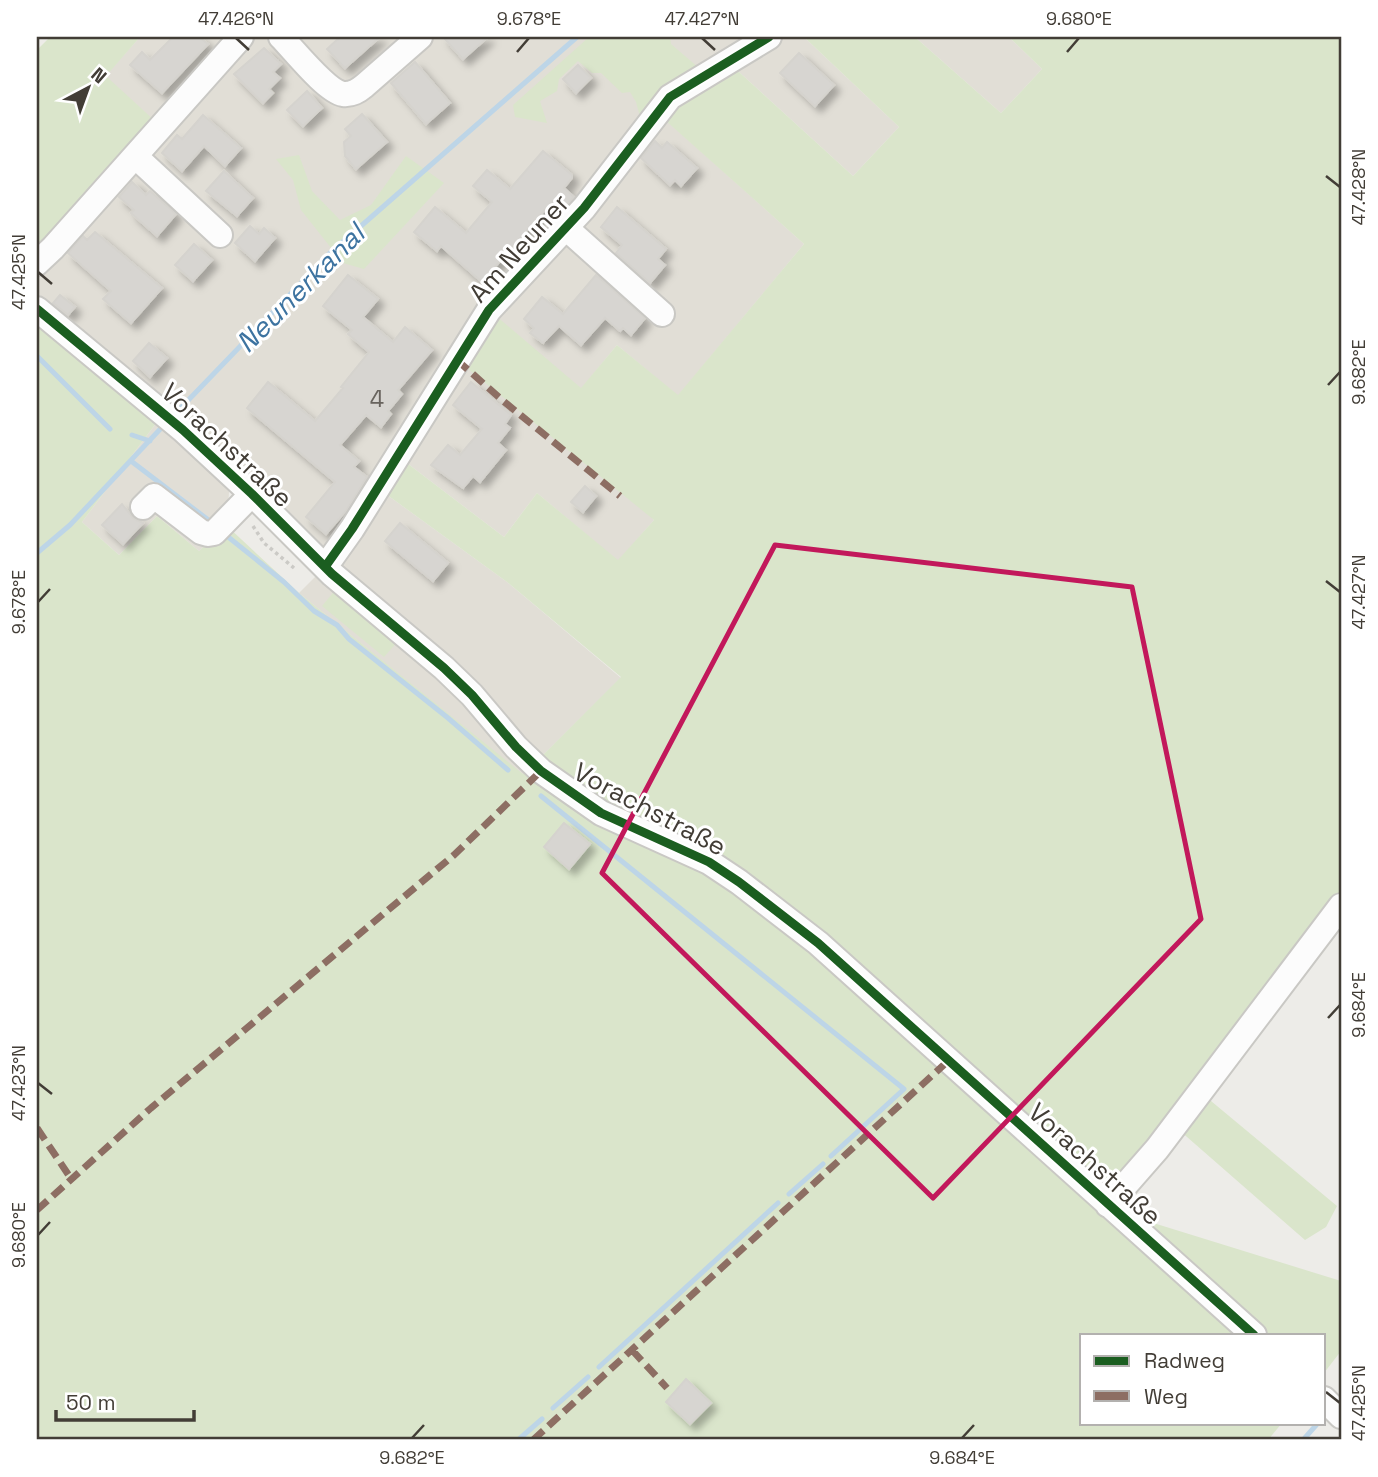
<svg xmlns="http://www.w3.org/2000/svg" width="1378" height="1477" font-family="'Space Grotesk',sans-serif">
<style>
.residential{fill:#e1ded6}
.green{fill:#dae5cb}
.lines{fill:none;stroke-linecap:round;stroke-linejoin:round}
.stream{stroke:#bdd5e7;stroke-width:5}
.building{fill:#d7d5d1;stroke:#d5d3ce;stroke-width:2;filter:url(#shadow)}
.minor-casing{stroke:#c9c8c4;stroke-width:28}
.path{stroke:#cbcac6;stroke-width:3.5;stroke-dasharray:3.5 3.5;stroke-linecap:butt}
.minor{stroke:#fcfcfc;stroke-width:24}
.quiet{stroke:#8d6e63;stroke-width:7;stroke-dasharray:14 7;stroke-linecap:butt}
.cycleway-casing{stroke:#fff;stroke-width:13}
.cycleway{stroke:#1b5e20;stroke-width:9}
.marked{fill:none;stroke:#c2185b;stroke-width:5;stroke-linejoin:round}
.ticks{fill:none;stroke:#423d36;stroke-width:2.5}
.labels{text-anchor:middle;stroke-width:6;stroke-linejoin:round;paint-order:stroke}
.number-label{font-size:23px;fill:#68645e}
.street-label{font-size:26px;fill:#423d36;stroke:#fff}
.water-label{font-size:28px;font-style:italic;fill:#3d73a0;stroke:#fff}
.neatline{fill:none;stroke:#423d36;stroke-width:2.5}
.ticks-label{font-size:18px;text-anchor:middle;fill:#423d36}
</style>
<defs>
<filter id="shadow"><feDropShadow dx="6" dy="6" stdDeviation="3.5" flood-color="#0004"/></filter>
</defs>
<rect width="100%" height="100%" fill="#edece8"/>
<path class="residential" d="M140,37H804L899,127L853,176L727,61L657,112L804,244L678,396L617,345L581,389L489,311L654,520L618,561L537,493L504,537L399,457L379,489L507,582L621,678L523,775L299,593L325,567L230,475L227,526L199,551L157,516L119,555L82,522L163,414L37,309V263L105,76Z
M915,37H1009L1042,69L1001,113Z"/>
<path class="green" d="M50,37H140L106,76L155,121L49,239L37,246V50Z
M589,37H670L671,44L699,68L640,117L636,102L630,92L622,93L601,73H592L578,61L559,79L557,91L540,101L547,123L515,117L513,105Z
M804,37H915L1001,113L1042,69L1009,37H1341V906L1108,1205L818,943L536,762L621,677L507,582L379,489L399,457L504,537L537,493L618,560L654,520L457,360L489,310L581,388L617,345L678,395L804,244L656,112L727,61L853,176L899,127Z
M299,155L312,191L340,220L371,205L406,156L444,183L364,269L343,263L301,210L293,180L276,159Z
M37,316L160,418L82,522L119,555L157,516L199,551L227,526L299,593L523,774L532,766L726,879L1105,1208L1341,1281V1351L1324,1373V1335H1082V1423H1282L1268,1440H37Z
M337,588L400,639L384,657L322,606Z
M1205,1096L1337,1206L1326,1227L1305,1240L1179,1130Z"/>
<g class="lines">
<path class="stream" d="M37,356L110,429
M174,415L329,254L577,37
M132,435L150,441
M131,461L211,522
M227,536L284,582L314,611L337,625L349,639L448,718L508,770
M37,553L70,525L165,424
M541,796L904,1089L831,1156
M789,1194L823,1164
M599,1367L778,1203
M553,1408L588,1377
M518,1440L542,1419
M1303,1440L1318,1423"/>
</g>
<path class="building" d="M173,37H199L208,44L162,93L130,65L142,52L150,60Z
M340,37H380L345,68L327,49Z
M443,37H488L463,59Z
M264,48L281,64L273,72L280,78L269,89L273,93L263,103L234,74Z
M799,53L834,85L815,106L780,73Z
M415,62L450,103L426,124L391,83Z
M578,65L591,78L576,93L563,79Z
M307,91L322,108L303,126L287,110Z
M362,114L387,142L356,169L345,156L344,142L351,136L345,129Z
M203,115L241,148L225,166L204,146L182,171L162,153L177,135L182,139Z
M655,141L662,148L667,142L697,168L681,186L675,180L670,185L641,158Z
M543,151L572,175V178L564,188L574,197L560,212L550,204L482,282L441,246L437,251L414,232L435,207L466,233L492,202L473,186L487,170L510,189Z
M224,171L253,198L237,216L206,191Z
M132,182L146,195L150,191L176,214L157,236L131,213L134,210L119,197Z
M617,207L666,249L658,259L665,265L650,283L616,253L622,245L601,227Z
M250,226L259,234L264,228L275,238L255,261L235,243Z
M95,232L162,288L131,323L103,299L111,291L68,253L83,236L87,240Z
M194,244L212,260L193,281L175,265Z
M348,275L378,299L363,317L393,342L405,327L432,350L398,390L402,394L388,411L391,414L381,427L366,415L340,445L359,461L354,467L367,477L346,511L326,534L306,517L335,482L247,408L268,382L315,421L343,388L341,387L369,352L348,334L352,330L323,306Z
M596,275L645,318L631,335L623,328L620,331L605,318L581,345L559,326L543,343L530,333L534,328L524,319L542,297L563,314Z
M60,295L75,307L68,315L53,303Z
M149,343L167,358L150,377L133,361Z
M471,382L511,415L505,424L510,428L498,443L506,450L480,482L473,476L463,488L431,465L448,445L460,455L482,429L453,405Z
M585,486L596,496L583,512L571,502Z
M122,504L133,518L143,523L123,544L102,525Z
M400,523L448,563L433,581L385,541Z
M564,823L590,844L569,869L544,847Z
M686,1379L711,1403L690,1424L666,1402Z"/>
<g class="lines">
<g class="minor-casing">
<path id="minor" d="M281,37C294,50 326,91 343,94C352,95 358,91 364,86L420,37
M135,156L220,235
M566,228L662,314
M37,263L53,248L241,37
M37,309L183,430L252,494L332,574L444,668L472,695L516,747L541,771L601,813L709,862L739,882L818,943L1254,1335
M143,507L154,496L201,532L208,534L214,533L252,494
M325,567L352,529L489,310L584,208L670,97L769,37
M1108,1205L1157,1149L1341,906
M1324,1399L1341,1416"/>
</g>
<path class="path" d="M253,526L264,543L294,568"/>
<use href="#minor" class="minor"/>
<path class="quiet" d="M457,360L502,400L620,496
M37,1128L72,1180
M37,1210L151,1108L454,855L541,771
M632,1350L667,1388
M533,1440L948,1061"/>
<g class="cycleway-casing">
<path id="cycleway" d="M37,309L183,430L252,494L332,574L444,668L472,695L516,747L541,771L601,813L709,862L739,882L818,943L1254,1335
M325,567L352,529L489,310L584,208L670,97L769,37"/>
</g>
<use href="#cycleway" class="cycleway"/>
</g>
<path class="marked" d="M775,545L1132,587L1201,919L933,1198L602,873Z"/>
<path class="ticks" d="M236,38L249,50M702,38L715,50M517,52L529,38M1067,52L1079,38M1326,176L1340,187M38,272L52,284M1328,385L1340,372M1326,581L1340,592M38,602L50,589M1328,1018L1340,1005M38,1083L52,1094M38,1235L50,1222M1326,1392L1340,1403M412,1438L424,1425M962,1438L974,1425"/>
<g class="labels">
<g class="number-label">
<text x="377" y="407">4</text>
</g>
<g class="street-label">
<text transform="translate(519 248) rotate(-48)" y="9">Am Neuner</text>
<text transform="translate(227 445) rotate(43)" y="9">Vorachstraße</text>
<text transform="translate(650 809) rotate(28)" y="9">Vorachstraße</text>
<text transform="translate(1095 1164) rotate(42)" y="9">Vorachstraße</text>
</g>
<g class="water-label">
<text transform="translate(300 288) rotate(-45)" y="10">Neunerkanal</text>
</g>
</g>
<rect width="1378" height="1477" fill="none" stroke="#ffffff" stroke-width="77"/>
<rect x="1080" y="1334" width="245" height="91" fill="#ffffff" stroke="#b3b1af" stroke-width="2"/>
<rect x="1094" y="1356" width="35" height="10" fill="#1b5e20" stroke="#b3b1af" stroke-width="2"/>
<text x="1144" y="1368" font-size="21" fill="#423d36">Radweg</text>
<rect x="1094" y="1391" width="35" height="10" fill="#8d6e63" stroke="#b3b1af" stroke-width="2"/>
<text x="1144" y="1404" font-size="21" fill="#423d36">Weg</text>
<g transform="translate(88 88) rotate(41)" stroke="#ffffff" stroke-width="5" paint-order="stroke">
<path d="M0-5L12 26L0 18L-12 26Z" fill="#423d36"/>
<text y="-10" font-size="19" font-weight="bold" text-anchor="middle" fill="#423d36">N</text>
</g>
<path d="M56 1410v10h138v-10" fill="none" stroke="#423d36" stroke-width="3.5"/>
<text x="66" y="1410" font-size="21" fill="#423d36" stroke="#ffffff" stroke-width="5" paint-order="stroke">50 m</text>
<rect x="38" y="38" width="1302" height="1400" class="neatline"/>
<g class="ticks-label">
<text x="236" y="25">47.426°N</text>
<text x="529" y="25">9.678°E</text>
<text x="702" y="25">47.427°N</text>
<text x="1079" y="25">9.680°E</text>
<text transform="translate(1359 187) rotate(-90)" y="6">47.428°N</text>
<text transform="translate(19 272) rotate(-90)" y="6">47.425°N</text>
<text transform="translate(1359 372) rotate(-90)" y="6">9.682°E</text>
<text transform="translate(1359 592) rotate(-90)" y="6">47.427°N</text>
<text transform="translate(19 602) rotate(-90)" y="6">9.678°E</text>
<text transform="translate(1359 1005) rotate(-90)" y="6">9.684°E</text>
<text transform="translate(19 1083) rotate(-90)" y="6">47.423°N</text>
<text transform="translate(19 1235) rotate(-90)" y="6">9.680°E</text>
<text transform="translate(1359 1403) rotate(-90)" y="6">47.425°N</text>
<text x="412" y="1464">9.682°E</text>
<text x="962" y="1464">9.684°E</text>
</g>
</svg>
